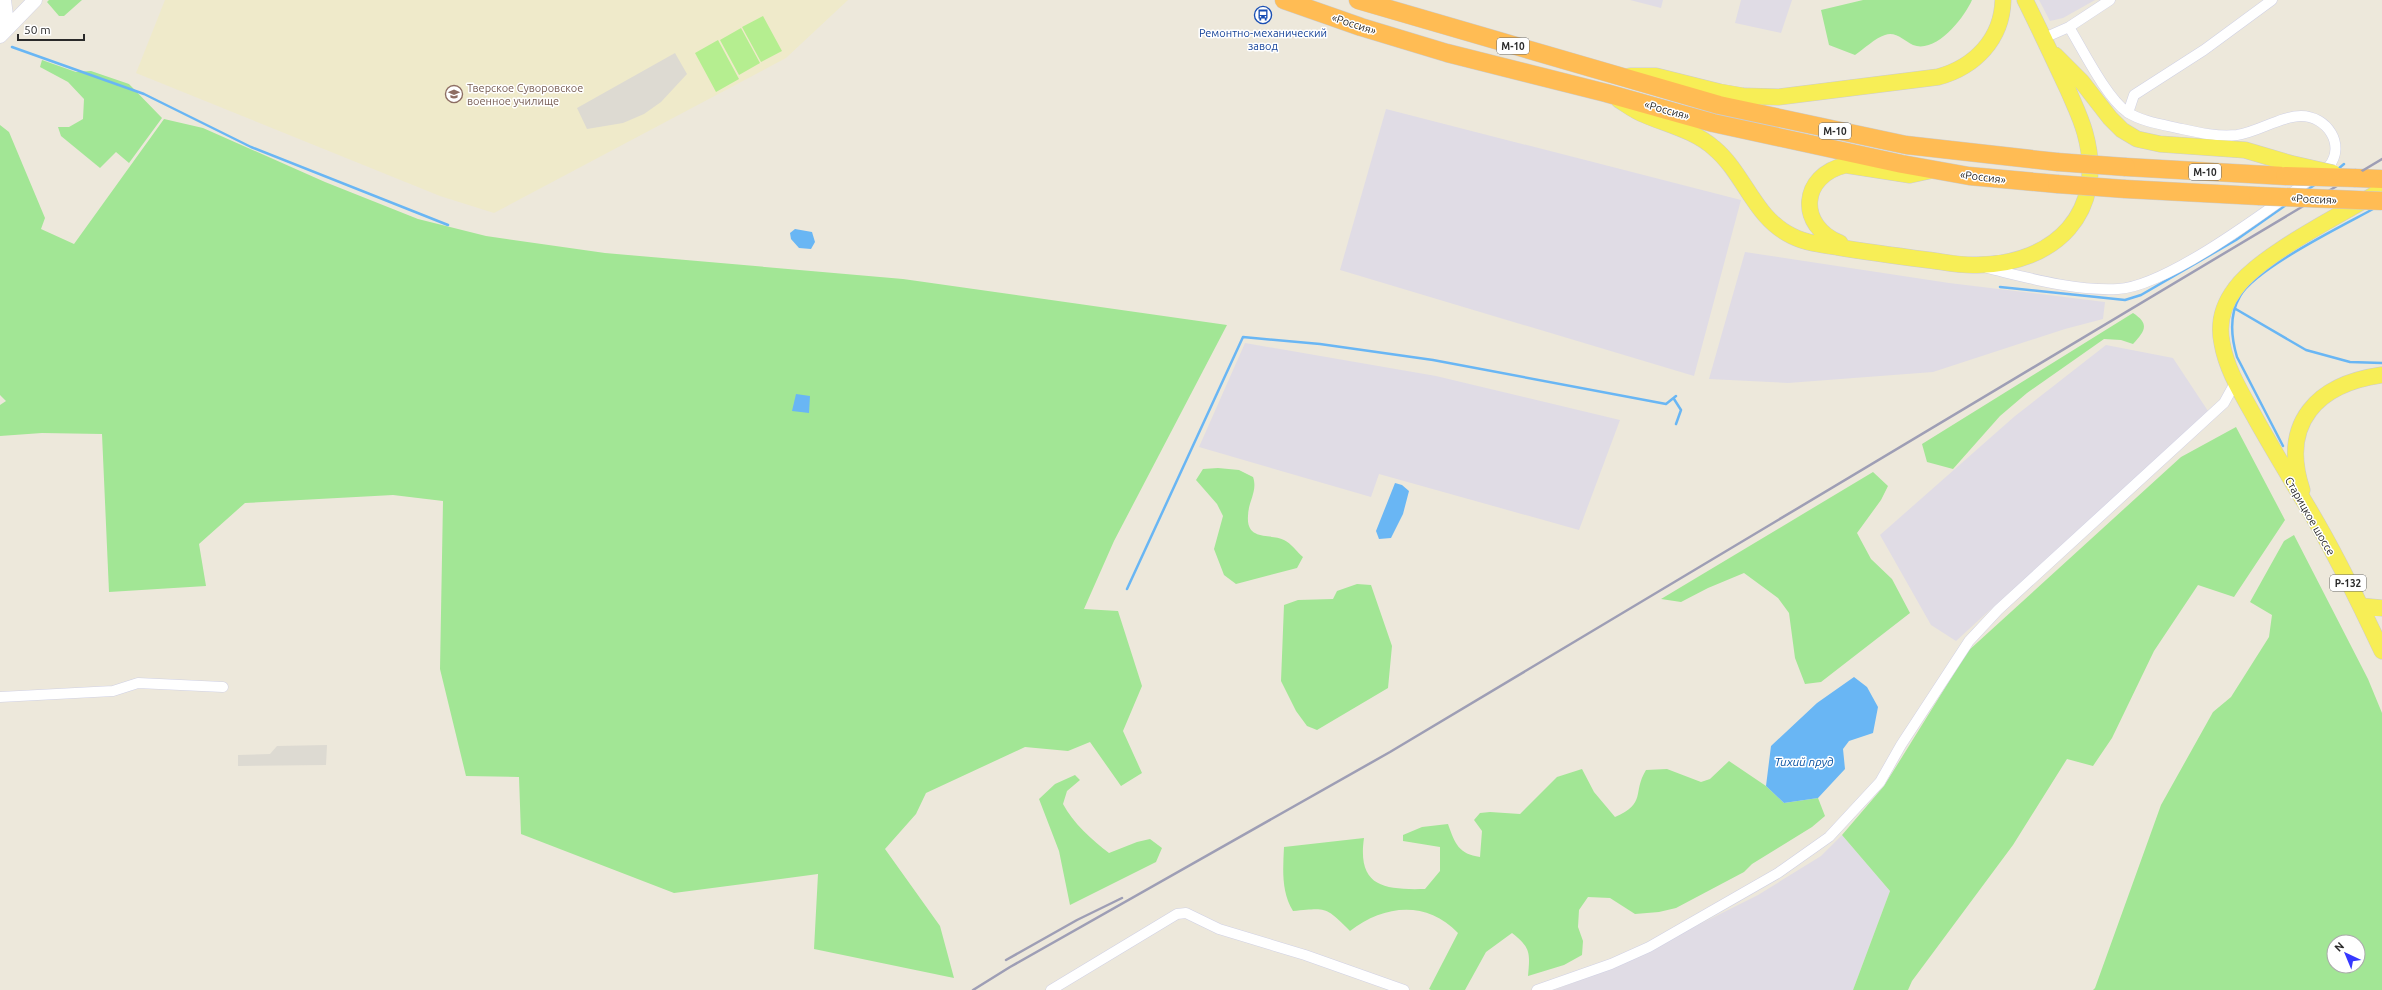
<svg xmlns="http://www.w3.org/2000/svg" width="2382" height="990" font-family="Ubuntu,sans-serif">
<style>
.industrial{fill:#e0dce5}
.education{fill:#efeaca}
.green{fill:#a2e695;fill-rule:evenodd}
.pitch{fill:#b5ee90}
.plaza{fill:#dddad2}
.water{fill:#69b6f4}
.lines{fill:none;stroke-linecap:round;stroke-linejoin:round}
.stream{stroke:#69b6f4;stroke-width:2.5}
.street-casing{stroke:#d0d1e4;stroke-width:11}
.secondary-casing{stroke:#d0d1e4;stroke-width:15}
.primary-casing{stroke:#ccc;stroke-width:17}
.highway-casing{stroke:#ccc;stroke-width:19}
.street{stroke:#fff;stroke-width:10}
.secondary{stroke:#fff;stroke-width:14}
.primary{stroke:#f7ee56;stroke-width:16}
.highway{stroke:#ffbc54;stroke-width:18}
.rail{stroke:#9e9eb5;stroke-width:2.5}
.primary-bridge-casing{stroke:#ccc;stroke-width:17;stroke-linecap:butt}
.highway-bridge-casing{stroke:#ccc;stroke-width:19;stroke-linecap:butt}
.primary-bridge{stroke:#f7ee56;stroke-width:16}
.highway-bridge{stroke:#ffbc54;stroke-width:18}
.labels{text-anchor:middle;stroke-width:3;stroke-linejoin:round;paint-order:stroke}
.shield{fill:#fff;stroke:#6a6a6a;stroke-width:1}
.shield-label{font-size:10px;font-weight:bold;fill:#2a2a2a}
.street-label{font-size:11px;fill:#2a2a2a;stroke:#fff}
.transit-label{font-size:11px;fill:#164399;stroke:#fff}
.education-label{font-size:11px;fill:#785e54;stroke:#fff;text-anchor:start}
.water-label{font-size:12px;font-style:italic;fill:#0751a1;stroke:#fff}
</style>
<rect width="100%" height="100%" fill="#ede8db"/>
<path class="industrial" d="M1630,0H1663L1661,8Z
M1741,0H1792L1781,33L1735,23Z
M2039,0H2095L2063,18L2050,21Z
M1386,109L1741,200L1694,376L1340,270Z
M1745,252L1949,283L2105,302L2103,319L2065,329L1933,372L1788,383L1709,379Z
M1245,343L1436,376L1620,420L1579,530L1379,474L1371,497L1199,447Z
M2106,345L2173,358L2208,411L1956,641L1931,625L1880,535L2015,416Z
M1842,835L1890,891L1853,990H1555L1612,968L1758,895L1821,856Z"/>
<path class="education" d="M165,0H848L786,58L494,213L440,196L136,73Z"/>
<path class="green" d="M49,0H82L64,16H59L47,2Z
M1863,0H1972C1964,18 1936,54 1913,45C1904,41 1896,31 1885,35C1875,38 1864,49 1855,55L1829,45L1821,10Z
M42,60L76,72L91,71L129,84L162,118L129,163L116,152L100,168L61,136L58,127H69L83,119L84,99L68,82L40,67Z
M164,119L203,128L325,182L418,219L486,236L605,253L903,279L1227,325L1114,541L1084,609L1118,611L1142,686L1123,731L1142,773L1121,786L1090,742L1068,751L1025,747L926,793L916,814L885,849L940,926L954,978L814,949L818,874L674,893L521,834L519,777L466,776L440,669L443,501L393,495L245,503L199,544L206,586L109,592L102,434L42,433L0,436V405L6,401L0,395V125L9,132L45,218L41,229L74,244Z
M2133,313C2150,324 2145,331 2133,344L2121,340L2104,339L2027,393L2000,416L1953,469L1927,462L1922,444Z
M2236,427L2285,520L2234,597L2198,585L2154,651L2112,738L2093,766L2067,759L2013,845L1912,981L1908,990H1853L1890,891L1842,835L1884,786L1968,651L2181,457Z
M1218,468L1239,470L1253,477C1258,491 1248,502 1248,516C1246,542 1271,533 1284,540C1291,543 1297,552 1303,557L1297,568L1236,584L1224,575L1214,549L1223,516L1217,504L1196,480L1203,469Z
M1873,472L1888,486L1881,500L1857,533L1871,559L1892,579L1910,613L1821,682L1805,684L1795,658L1789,613L1778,598L1744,573L1708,588L1681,602L1661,599Z
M2294,535L2368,679L2382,713V990H2093L2095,988L2161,805L2213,712L2231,697L2269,637L2272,615L2250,602L2284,541ZM2334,942H2358V966H2334Z
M1357,584L1371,585L1392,646L1388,688L1317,730L1307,726L1296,711L1281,681L1284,605L1298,600L1333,599L1337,591Z
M1729,761L1766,786L1784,803L1818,798L1825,816L1812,827L1752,864L1744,872L1676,908L1659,912L1635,914L1610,898L1588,897L1579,910L1578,927L1583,941L1582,955L1564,965L1528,976C1530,953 1531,948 1512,933L1486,952L1465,990H1431L1429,989L1458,933C1426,900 1384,905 1350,931C1325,906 1327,908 1293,911C1281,891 1283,869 1284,847L1364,838C1357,887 1384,890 1425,889L1440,871V847L1403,841V835L1422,827L1448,824C1455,844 1459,854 1480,857L1482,831L1474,820L1480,813L1490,812L1520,814L1557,777L1582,769L1594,792L1615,817C1647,803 1632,793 1646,770L1667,769L1701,782L1710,779Z
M1075,775L1080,780L1067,791L1063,804C1073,823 1092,840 1109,853L1137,842L1150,839L1162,848L1156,862L1070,905L1059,851L1039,799L1055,784Z"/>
<path class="pitch" d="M763,16L782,51L761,62L742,27Z
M741,28L760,63L739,75L720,40Z
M718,40L739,79L716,92L695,53Z"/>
<path class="plaza" d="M675,53L687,74L661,102L644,114L623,123L587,129L577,108Z
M327,745L326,765L238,766V755L270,754L277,746Z"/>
<path class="water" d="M795,229L812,232L815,242L811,249L799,248L791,239L790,233Z
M796,394L810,396L809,413L792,411Z
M1395,483L1402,485L1409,491L1403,514L1391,538L1379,539L1376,531Z
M1854,677L1867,687L1878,707L1873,733L1849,741L1843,749L1845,769L1818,798L1784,803L1766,786L1771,746L1817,703Z"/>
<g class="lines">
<path class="stream" d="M12,47L144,94L251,147L448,225
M2338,169L2344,164
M2307,190L2316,184
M2000,287L2125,300L2141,295L2236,240L2286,205
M2234,308L2306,350L2350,362L2382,363
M1674,399L1681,410L1676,424
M2283,446L2237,357C2231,337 2229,315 2240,296C2256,268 2344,225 2375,208
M1127,589L1243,337L1320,344L1433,360L1666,404L1676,396"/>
<g class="street-casing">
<path id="street" d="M2044,38L2069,27L2110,0
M2128,113L2134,95L2204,50L2272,0
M1987,268C2029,278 2074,291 2118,289C2171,286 2282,199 2329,166C2346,145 2327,116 2301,116C2281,116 2258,132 2237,135C2218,137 2200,133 2182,129C2165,125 2142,122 2127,112C2106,97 2083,50 2069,27
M0,697L113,691L138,683L223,687
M1051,990L1177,914L1186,913L1219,929L1305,955L1404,990
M1537,990L1611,964L1649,947L1778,873L1829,837L1880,782L1901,745L1969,641L1998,610L2224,403L2235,383"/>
</g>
<g class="secondary-casing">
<path id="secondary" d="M4,32L6,16L4,0
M0,36L35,0"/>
</g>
<g class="primary-casing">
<path id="primary" d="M2055,55L2082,82L2110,118L2122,130L2137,139L2160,144L2245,150L2289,163
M1630,76H1656L1720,92L1743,96L1778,97L1938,77C1975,67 2002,39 2003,0
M1619,100C1627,105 1636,112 1645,115C1669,125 1695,131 1714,148C1745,174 1754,218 1792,236C1806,243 1822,245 1837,247C1867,252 1897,256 1928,260C1944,262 1961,266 1977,265C2056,264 2107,212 2085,133C2081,118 2074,104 2068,90C2054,60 2040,30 2025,0
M2382,190C2343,214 2260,254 2235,289C2223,305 2218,324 2222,343C2227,372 2244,397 2258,423C2274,451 2290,478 2307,506C2335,552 2359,602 2382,651
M1840,243C1797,226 1800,175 1846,165L1910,175L1933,170
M2302,490C2280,423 2317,384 2382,375
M2361,606L2382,608"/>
</g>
<g class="highway-casing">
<path id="highway" d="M1284,0L1361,27L1447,53L1606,93L1713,123L1902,164L1969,176L2057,184
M1358,0L1719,105L1906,145L2057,162
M2126,167L2285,176
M2356,178L2382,179
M2125,189L2258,196"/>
</g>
<use href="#street" class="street"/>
<use href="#secondary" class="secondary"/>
<use href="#primary" class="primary"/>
<use href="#highway" class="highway"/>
<path class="rail" d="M1006,960L1077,920L1122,898
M973,990L1010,967L1390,752L2382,159"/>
<g class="primary-bridge-casing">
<path id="primary-bridge" d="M2289,163L2333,173"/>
</g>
<g class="highway-bridge-casing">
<path id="highway-bridge" d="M2057,162L2126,167
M2285,176L2356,178
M2057,184L2125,189
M2258,196L2382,201"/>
</g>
<use href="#primary-bridge" class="primary-bridge"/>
<use href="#highway-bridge" class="highway-bridge"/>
</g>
<defs>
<g id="bus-ring" transform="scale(0.9)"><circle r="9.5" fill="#fff" stroke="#1a4fb4" stroke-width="1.5"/><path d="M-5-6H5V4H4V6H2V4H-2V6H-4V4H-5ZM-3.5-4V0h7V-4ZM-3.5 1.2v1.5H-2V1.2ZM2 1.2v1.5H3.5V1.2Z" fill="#1a4fb4"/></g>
<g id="school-ring" transform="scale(0.9)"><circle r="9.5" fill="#fff" stroke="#8d6e63" stroke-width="1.5"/><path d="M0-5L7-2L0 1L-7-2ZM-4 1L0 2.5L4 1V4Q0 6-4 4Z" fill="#8d6e63"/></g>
</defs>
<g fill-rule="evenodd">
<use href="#bus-ring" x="1263" y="15"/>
<use href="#school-ring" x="454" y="94"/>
</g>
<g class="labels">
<g class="shield">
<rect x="1497" y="38" width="32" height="16" rx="3"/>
<rect x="1819" y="123" width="32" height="16" rx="3"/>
<rect x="2189" y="164" width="32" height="16" rx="3"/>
<rect x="2330" y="575" width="36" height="16" rx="3"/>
</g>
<g class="shield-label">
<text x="1513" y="50">М-10</text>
<text x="1835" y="135">М-10</text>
<text x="2205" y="176">М-10</text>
<text x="2348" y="587">Р-132</text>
</g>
<g class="street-label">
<text transform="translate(1354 24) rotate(18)" y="4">«Россия»</text>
<text transform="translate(1667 110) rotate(16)" y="4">«Россия»</text>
<text transform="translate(1983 177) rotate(7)" y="4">«Россия»</text>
<text transform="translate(2314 199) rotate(3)" y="4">«Россия»</text>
<text transform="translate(2310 516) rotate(60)" y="4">Старицкое шоссе</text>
</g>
<g class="transit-label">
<text x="1263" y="37">Ремонтно-механический<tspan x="1263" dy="13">завод</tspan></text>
</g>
<g class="education-label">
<text x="467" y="92">Тверское Суворовское<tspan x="467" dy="13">военное училище</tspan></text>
</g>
<g class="water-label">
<text x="1804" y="766">Тихий пруд</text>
</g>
</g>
<g transform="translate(2346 954) rotate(316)"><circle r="19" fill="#ffffff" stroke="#aaaaaa"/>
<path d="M0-3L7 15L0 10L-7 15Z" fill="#3638ff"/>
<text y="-6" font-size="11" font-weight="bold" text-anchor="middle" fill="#2a2a2a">N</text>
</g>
<path d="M18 34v6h66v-6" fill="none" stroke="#2a2a2a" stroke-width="2"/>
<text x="24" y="34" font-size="12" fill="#2a2a2a" stroke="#ffffff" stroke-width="3" paint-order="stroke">50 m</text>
</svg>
